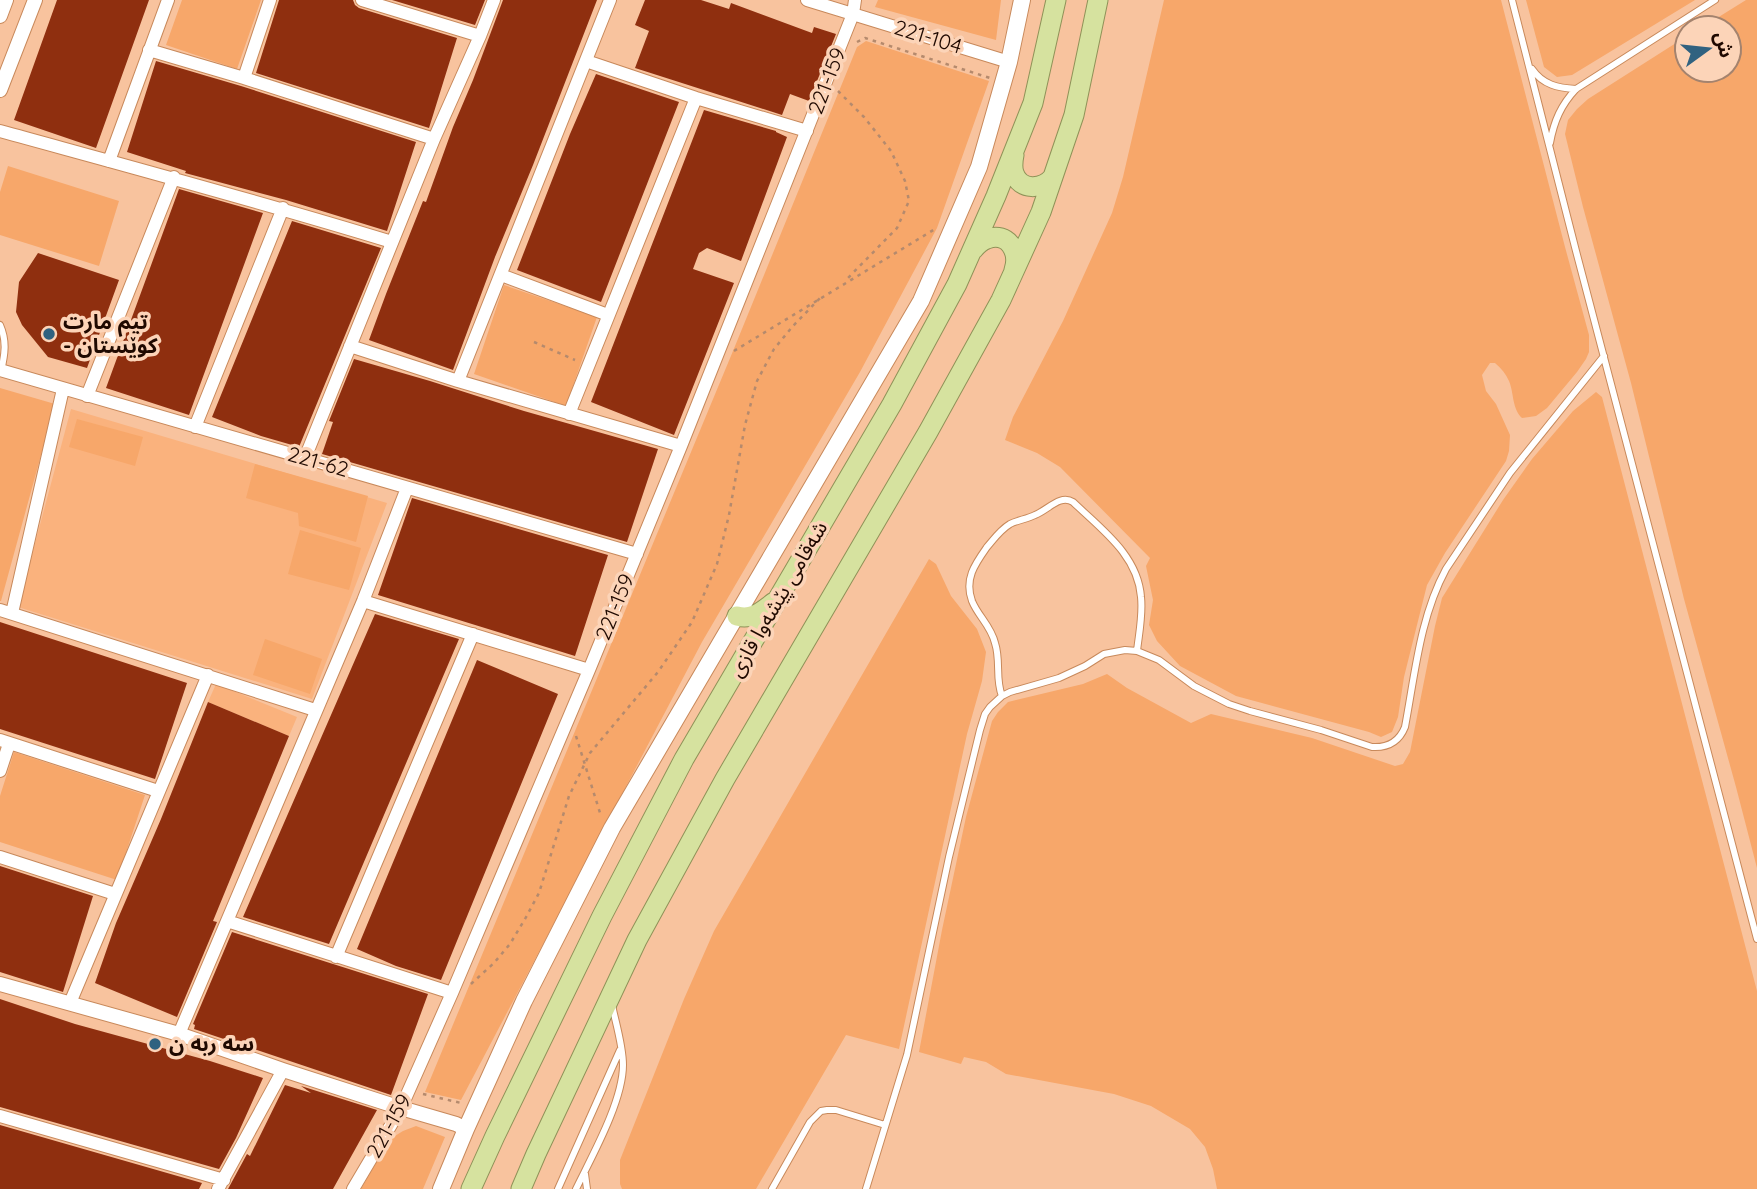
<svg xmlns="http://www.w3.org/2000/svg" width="1757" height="1189" font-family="Quicksand,'Noto Sans Arabic',sans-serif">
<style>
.built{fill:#fab27d}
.green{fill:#f7a76a}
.building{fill:#8f2f0f}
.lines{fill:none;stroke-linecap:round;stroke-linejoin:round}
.service-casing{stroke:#c8895b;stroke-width:8}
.minor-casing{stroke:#c8895b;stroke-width:14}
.tertiary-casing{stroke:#c8895b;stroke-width:16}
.secondary-casing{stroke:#c8895b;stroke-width:18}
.trunk-casing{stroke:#8f9258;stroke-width:21}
.path{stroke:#b58a6d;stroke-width:2.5;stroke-dasharray:3.5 5;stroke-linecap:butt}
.service{stroke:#fff;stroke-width:6}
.minor{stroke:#fff;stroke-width:12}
.tertiary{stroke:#fff;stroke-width:14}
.secondary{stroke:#fff;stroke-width:16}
.trunk{stroke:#d6e29f;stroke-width:19}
.poi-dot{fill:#306280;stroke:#fcd4b8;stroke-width:2.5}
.labels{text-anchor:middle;stroke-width:7;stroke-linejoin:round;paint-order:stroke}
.street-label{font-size:21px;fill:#1f0900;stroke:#fcd4b8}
.poi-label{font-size:21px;font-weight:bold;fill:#1f0900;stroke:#fcd4b8;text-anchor:start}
</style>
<rect width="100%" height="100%" fill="#f8c39e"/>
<path class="built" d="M71,409L387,503L312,699L18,607Z
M216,684L297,717L289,736L208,702Z"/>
<path class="green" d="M182,0H261L237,69L166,45Z
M878,0H1001L996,40L875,7Z
M1164,0H1501L1565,247L1589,335V352L1586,359L1577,372L1547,408L1536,416L1522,418C1512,409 1514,393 1509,381C1506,374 1501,368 1495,363H1490L1482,375L1486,391L1496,404L1510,435L1509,451L1506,461L1445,553L1427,585L1404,677L1398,717L1392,732L1381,737L1369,732L1236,696L1180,666L1157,641L1149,625L1153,600L1146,566L1150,558L1060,467L1037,453L1005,440L1013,417L1063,321L1112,213L1123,177Z
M1526,0H1695L1572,75L1557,77L1544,67Z
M1746,0H1757V868L1736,787L1684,599L1631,383L1583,207L1565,134L1568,120L1577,109L1588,99L1687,36V70H1729V28H1701Z
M866,41L989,81L937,228L860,372L702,642L461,1100L425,1092L733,351L857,47Z
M8,166L119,201L99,266L0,235V192Z
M504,285L597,317L566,406L474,374Z
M0,388L55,404L1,601H0Z
M1596,392L1602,397L1757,991V1189H1217L1213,1169L1205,1147L1190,1129L1151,1106L1114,1094L1006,1074L986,1062L964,1057L961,1064L919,1052L942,930L966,817L992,721L998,712L1008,702L1083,684L1107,674L1127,688L1191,723L1211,714L1312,738L1395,766L1403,764L1410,752L1435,626L1442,598L1503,500L1532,459L1573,411Z
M77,419L143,437L135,466L69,447Z
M255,464L368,496L356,542L299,526L298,513L246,498Z
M300,530L361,548L349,590L288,574Z
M929,559L936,564L951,596L977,629L986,652L982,681L967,734L899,1049L846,1035L756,1189H622L620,1184V1160L684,999L714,931Z
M265,639L322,659L310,694L253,675Z
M14,752L145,795L117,880L0,842V796Z
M416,1126L445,1137L423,1189H361L390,1139L403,1131Z"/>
<path class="building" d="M57,0H149L96,148L14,120Z
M279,0H353L355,5L359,8L457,38L429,128L256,73Z
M392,0H485L475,25Z
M503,0H597L533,165L495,257L453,370L369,340L386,294L423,201L426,202L453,127L473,80Z
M645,0H701L729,9L731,3L812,33L814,27L836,34L809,101L790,94L782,115L635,68L649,31L635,25Z
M156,61L241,86L416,142L387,231L286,200L185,173L186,171L127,152Z
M596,74L679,102L601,302L517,270L570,134Z
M704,110L776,131V132L787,137L741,261L707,248L699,253L693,269L734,283L674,435L591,402Z
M179,189L263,213L189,415L106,388Z
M292,221L381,248L299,447L261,436L212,417Z
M38,253L119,280L87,368L48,357L22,325L16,312L19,282Z
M354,359L430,381L524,411L658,449L627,542L322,454L333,422L329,421Z
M412,498L608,555L575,656L378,595Z
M375,614L459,639L329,944L243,917Z
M0,622L187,683L155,779L0,729Z
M477,660L558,694L441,980L396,966L357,949Z
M208,702L289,736L213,921L217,922L177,1017L95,983L116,923L161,819Z
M0,866L93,896L63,992L0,972Z
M232,932L428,994L391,1095L194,1029L195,1025L193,1024Z
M0,999L75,1024L210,1061L263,1078L236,1138L219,1169L0,1107Z
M285,1085L311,1093L301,1086L377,1110L333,1189H228L247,1154L250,1156Z
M0,1125L202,1183L199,1189H0Z"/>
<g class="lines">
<g class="service-casing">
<path id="service" d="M1512,0L1576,251L1757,939
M1532,69C1543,85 1558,88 1576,89
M1550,143C1554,121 1561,105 1576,89L1715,0
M0,325C7,341 5,354 1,371
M1002,696C995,679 1001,661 995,643C991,626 978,616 972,601C964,579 975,564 987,547C994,539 1000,530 1010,524C1018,520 1027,519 1035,515C1048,510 1060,494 1073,502C1101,529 1138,555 1141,597C1143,615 1139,633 1137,651
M585,1174L587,1189
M558,1189L620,1050
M576,1189C592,1156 623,1101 623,1065C623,1046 616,1024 612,1005
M772,1189L810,1122L821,1111L827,1110H836L885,1125
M866,1189L907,1055L949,857L980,730L985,714L990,707L1002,696L1010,692L1059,678L1085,666L1104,654L1125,650L1137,651L1159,660L1194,686L1229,704L1250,711L1321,730L1372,747C1388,748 1399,742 1405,727C1415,674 1420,617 1446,569L1510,473L1604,356"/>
</g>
<g class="minor-casing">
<path id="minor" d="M362,0L480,36
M807,0L1009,62
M149,50L244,78L434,139
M586,61L696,98L807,131
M244,78L270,0
M0,131C131,167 262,202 392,242
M109,161L168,0
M501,275L608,315
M350,346L458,381L681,446
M0,370L637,554
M458,381L610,0
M87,396L174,177
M569,414L696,98
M195,427L283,208
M305,458L434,139L480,36L494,0
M363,601L589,670
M0,610L315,710
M12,613L63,389
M0,740L158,791
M0,771L9,744
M0,857L115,894
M227,921L452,993
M336,957L473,634
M70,1003L208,675
M179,1034L363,601L407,488
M0,1116L224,1180
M218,1189L283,1070
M353,1189L401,1108L452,993L589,670L681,446L853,14L855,0"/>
</g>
<g class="tertiary-casing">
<path id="tertiary" d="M0,16L6,0
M0,90L35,0
M0,984L179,1034L283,1070L401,1108L456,1124L466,1129"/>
</g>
<g class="secondary-casing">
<path id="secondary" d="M441,1189L466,1129L524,1001L612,828L921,301L979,167L1009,62L1022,0"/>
</g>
<g class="trunk-casing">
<path id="trunk" d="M1014,155C1013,160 1012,167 1014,173C1020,191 1042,190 1053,177
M973,250C977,245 981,241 987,239C1008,231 1020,252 1014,270
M737,616C753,620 762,611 774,602
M471,1189L495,1136L602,916L684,759L892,404L957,284L996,196L1033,103L1056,0
M521,1189L536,1154L637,940L725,779L928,432L1001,300L1041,212L1074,115L1098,0"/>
</g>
<path class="path" d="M857,42L865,38L990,78
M838,91L864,117L891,151L905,181L909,201L897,228L847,279
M534,342L575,360
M734,351L935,229
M576,736L601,816
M471,984L494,963L510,944L525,919L539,893L569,796L590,753L658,672L692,622L717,564L729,515L745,425L757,381L774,349L793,326L821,297
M423,1094L461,1103"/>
<use href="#service" class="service"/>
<use href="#minor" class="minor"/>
<use href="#tertiary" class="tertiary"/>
<use href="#secondary" class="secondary"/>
<use href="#trunk" class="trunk"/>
</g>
<g class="poi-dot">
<circle cx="49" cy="334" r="7"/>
<circle cx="155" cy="1044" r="7"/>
</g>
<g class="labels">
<g class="street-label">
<text transform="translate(928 37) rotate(17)" y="7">221-104</text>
<text transform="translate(827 81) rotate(-69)" y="7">221-159</text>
<text transform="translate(318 462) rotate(16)" y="7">221-62</text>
<text transform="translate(778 599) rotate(-60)" y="7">شەقامی پێشەوا قازی</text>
<text transform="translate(615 607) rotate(-68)" y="7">221-159</text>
<text transform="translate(389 1126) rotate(-61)" y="7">221-159</text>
</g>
<g class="poi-label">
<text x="63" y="329">تیم مارت<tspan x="63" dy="24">- کوێستان</tspan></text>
<text x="169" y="1051">سه ربه ن</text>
</g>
</g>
<g transform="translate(1708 49) rotate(75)"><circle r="33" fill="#fcd4b8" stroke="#a4836e" stroke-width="2"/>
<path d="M0-5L12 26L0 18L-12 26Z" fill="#306280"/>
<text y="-10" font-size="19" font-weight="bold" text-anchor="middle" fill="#1f0900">ش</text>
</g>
</svg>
